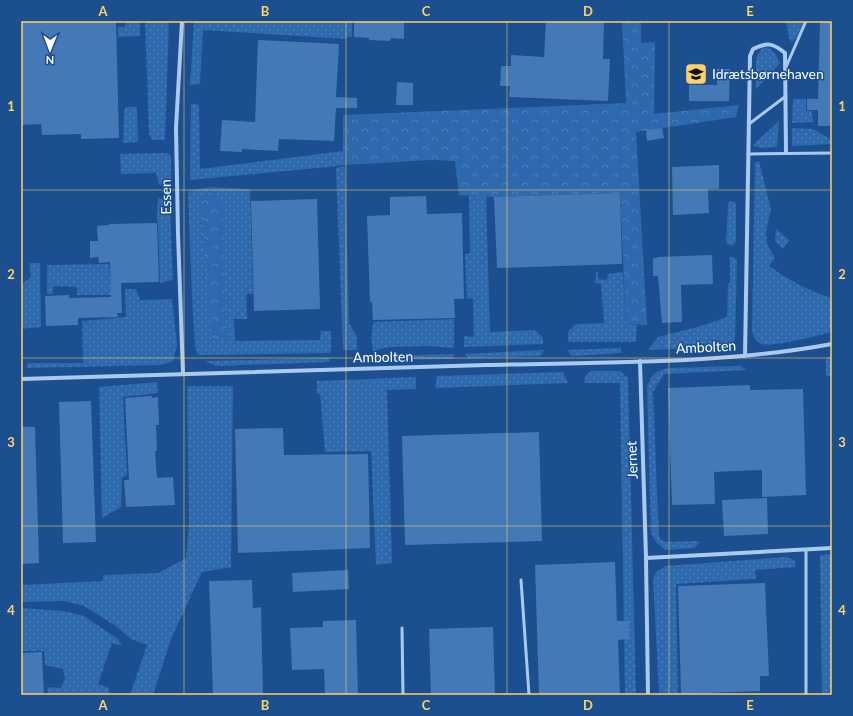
<svg xmlns="http://www.w3.org/2000/svg" width="853" height="716" font-family="Lato,sans-serif">
<style>
.grass{fill:url(#grass-dots)}
.forest{fill:url(#forest-crowns)}
.building{fill:#4478b7}
.lines{fill:none;stroke-linecap:round;stroke-linejoin:round}
.service{stroke:#a9c9ee;stroke-width:3}
.minor{stroke:#a9c9ee;stroke-width:4}
.grid{fill:none;stroke:#ffd166;stroke-width:1;stroke-opacity:0.55}
.labels{text-anchor:middle;stroke-width:3;stroke-linejoin:round;paint-order:stroke}
.poi-label{font-size:14px;fill:#fff;stroke:#1b4f8f;text-anchor:start}
.street-label{font-size:14px;fill:#fff;stroke:#1b4f8f}
.neatline{fill:none;stroke:#ffd166;stroke-width:1.5}
.grid-label{font-size:13px;text-anchor:middle;font-weight:bold;fill:#ffd166}
</style>
<defs>
<pattern id="grass-dots" width="8" height="8" patternUnits="userSpaceOnUse"><rect width="8" height="8" fill="#2e69ad"/><path d="M2 2h.1M6 6h.1" fill="none" stroke="#4d80b9" stroke-width="1.8" stroke-linecap="round"/></pattern>
<pattern id="forest-crowns" width="20" height="18" patternUnits="userSpaceOnUse"><rect width="20" height="18" fill="#2e69ad"/><path d="M2 6a3 3 0 1 1 6 0M12 15a3 3 0 1 1 6 0" fill="none" stroke="#4d80b9"/></pattern>
</defs>
<rect width="100%" height="100%" fill="#1b4f8f"/>
<path class="grass" d="M126,21H140V36L118,37V27H125Z
M145,21H169L165,140H152L149,134Z
M194,21H352V37H347V39L203,30L200,84L190,85Z
M786,21H804L797,37L792,42L789,38Z
M763,47L769,48L776,55L780,63L756,89V61L757,56Z
M793,99H806V111H812L813,122L792,123Z
M191,103L199,105L200,169L343,151V165L328,167L190,180Z
M126,107H137L138,142L123,143L124,111Z
M779,121L777,147L761,148L754,146V144Z
M792,128L813,129L832,140V144L792,146Z
M167,153L171,156V180L167,183L159,185L156,173L121,174L120,154Z
M759,161L771,209L766,232L767,244L775,258L769,266C789,280 808,291 832,298V332C820,335 770,348 761,344C755,341 754,337 752,332L755,163Z
M345,166L349,323L357,337V350H343L336,168Z
M211,187L250,189L253,294H246L247,319H234L235,341L320,340L321,331H331V353L198,355L195,347L192,297L188,192L191,190Z
M469,196H486L490,332L535,330L543,338V344L464,347V336L474,337L473,298L467,299L465,254L470,253Z
M158,198L169,201L170,207L173,280L160,283L158,222L157,220Z
M732,201L736,203V242L732,246L726,243L728,203Z
M776,229L789,240L783,249L775,241Z
M730,257H733L737,260L735,339L731,345L726,347L648,350L658,337L701,326L727,317L728,283H730Z
M29,263H40L41,327L21,329V285L31,277Z
M109,264L111,285L114,295H77V287L53,286V294H47V265Z
M596,272H598V279L607,280L608,274L623,272L626,324L637,325L636,342H568V332L576,324L604,323L601,284L595,283Z
M125,289H136L140,300L172,299L177,345L173,361L161,365L27,368V363H83L82,321L126,317Z
M454,319V348L430,346L389,347L373,351L371,339L373,322Z
M621,348V353L572,356L567,350Z
M544,350L540,356L468,358L465,354Z
M455,354L453,359L377,360L375,356Z
M832,356V376H826V358Z
M330,358L329,362L216,366L205,361Z
M740,366L747,370L664,374L653,392L659,538L666,542L699,541L697,546L694,548L665,550L657,543L651,534L647,387C652,374 654,372 668,368Z
M591,371H620L628,378L636,695H625L620,383H584L586,375Z
M563,372L568,383L435,388L437,376Z
M416,377V389L387,390L392,563L376,565L371,451L325,452L320,394H317V381Z
M157,382L158,393L123,397L127,475L122,478L121,507L102,518L99,387Z
M187,386H233L231,567L202,572L171,639L153,695H130L147,645L131,639L116,626L84,606L65,601L21,602V585L103,581V575L158,573L186,558L189,524Z
M832,554V695H822L820,555Z
M787,557L795,561L796,567L755,570L756,579L676,584L678,694L659,693L653,579L656,572L665,566Z
M21,608L63,611L84,616L118,639L122,646L112,643L98,684L109,688V695H48L47,687L61,688L65,678L63,669L45,665L44,651H22Z"/>
<path class="forest" d="M622,21H641V43L655,42L654,114L739,105L736,117L636,132L647,325L626,324L620,193L494,197L459,195L455,161L432,160L343,165V115L626,103Z
M220,196L225,208L223,215L227,339L212,338L201,198Z"/>
<path class="building" d="M21,21H116L119,138L81,139V134L42,135L41,124L21,125Z
M354,21H404V39L391,38L390,41L369,40V38L354,37Z
M546,21H604L603,59H610L608,101L509,97L510,86H500L501,66H511V55L544,57Z
M820,21H832V126H818V110H807V99H818Z
M258,40L339,44L336,97L357,98V108H336L334,141L279,139L278,151L242,149V152L220,151L222,120L255,122Z
M717,69H730L729,101H689V85H717Z
M397,82L413,83V105H396Z
M662,128L664,138L647,141L646,130Z
M719,165V189H708L709,213L673,215L672,167Z
M620,193L622,264L497,268L494,197Z
M426,196L427,214L462,213L464,299H454L455,318L373,320L372,302H370L367,216L390,215V197Z
M317,199L320,309L254,311L251,201Z
M157,223L159,282L121,283L122,313H117L118,317L78,318V325L46,326L45,296L69,295V298L111,297L110,262L99,263L98,257L90,258V241H98L97,226L109,225V224Z
M712,255L713,284L681,285L682,322L662,323L658,276H653V258H658L657,257Z
M750,385V390L803,389L806,495L762,497V470L714,472L715,504L672,505L668,388Z
M152,396V398L158,397L159,425H156L157,451H155L157,478L173,477L175,505L126,507L124,480H129L125,398Z
M91,401L96,542L63,543L59,402Z
M21,427H35L39,563L21,564Z
M283,428L284,455L368,454L370,548L238,553L235,429Z
M539,432L542,541L405,545L402,436Z
M767,498L768,534L724,536L722,500Z
M615,562L617,621H629V639L618,640L620,695H539L535,565Z
M348,570L349,589L293,592L292,573Z
M252,580L253,608L261,607L263,695H213L209,581Z
M765,583L769,676H760V691L681,694L678,586Z
M356,620L358,695H325L324,669L292,670L290,628L323,627V621Z
M493,627L495,695H431L429,629Z
M42,652L44,695H21V653Z"/>
<g class="lines">
<path class="service" d="M786,67L806,21
M749,124L786,96
M748,154L832,153
M806,550V695
M521,580L529,695
M402,628L403,695"/>
<path class="minor" d="M182,21L176,128L178,234L183,373
M745,356L750,56L753,49C767,42 773,43 785,53L786,153
M640,361L646,558L648,695
M21,379C176,373 331,369 486,365C601,362 718,365 832,344
M646,558L832,548"/>
</g>
<path class="grid" d="M184,21V695M346,21V695M507,21V695M669,21V695M21,190H832M21,358H832M21,526H832"/>
<defs>
<g id="school-square" transform="scale(1.15)"><rect x="-9" y="-9" width="18" height="18" rx="4" fill="#ffd166" stroke="#1b4f8f"/><path d="M0-5L7-2L0 1L-7-2ZM-4 1L0 2.5L4 1V4Q0 6-4 4Z" fill="#111"/></g>
</defs>
<g fill-rule="evenodd">
<use href="#school-square" x="696" y="74"/>
</g>
<g class="labels">
<g class="poi-label">
<text x="712" y="79">Idrætsbørnehaven</text>
</g>
<g class="street-label">
<text transform="translate(166 197) rotate(-91)" y="5">Essen</text>
<text transform="translate(706 347) rotate(-3)" y="5">Ambolten</text>
<text transform="translate(383 357) rotate(-1)" y="5">Ambolten</text>
<text transform="translate(632 460) rotate(-92)" y="5">Jernet</text>
</g>
</g>
<rect width="853" height="716" fill="none" stroke="#1b4f8f" stroke-width="44"/>
<g transform="translate(50 50) rotate(181)" stroke="#1b4f8f" stroke-width="3" paint-order="stroke">
<path d="M0-3L7 15L0 10L-7 15Z" fill="#ffffff"/>
<text y="-6" font-size="11" font-weight="bold" text-anchor="middle" fill="#ffffff">N</text>
</g>
<rect x="22" y="22" width="809" height="672" class="neatline"/>
<g class="grid-label">
<text x="103" y="16">A</text>
<text x="265" y="16">B</text>
<text x="426" y="16">C</text>
<text x="588" y="16">D</text>
<text x="750" y="16">E</text>
<text x="11" y="111">1</text>
<text x="842" y="111">1</text>
<text x="11" y="279">2</text>
<text x="842" y="279">2</text>
<text x="11" y="447">3</text>
<text x="842" y="447">3</text>
<text x="11" y="615">4</text>
<text x="842" y="615">4</text>
<text x="103" y="710">A</text>
<text x="265" y="710">B</text>
<text x="426" y="710">C</text>
<text x="588" y="710">D</text>
<text x="750" y="710">E</text>
</g>
</svg>
